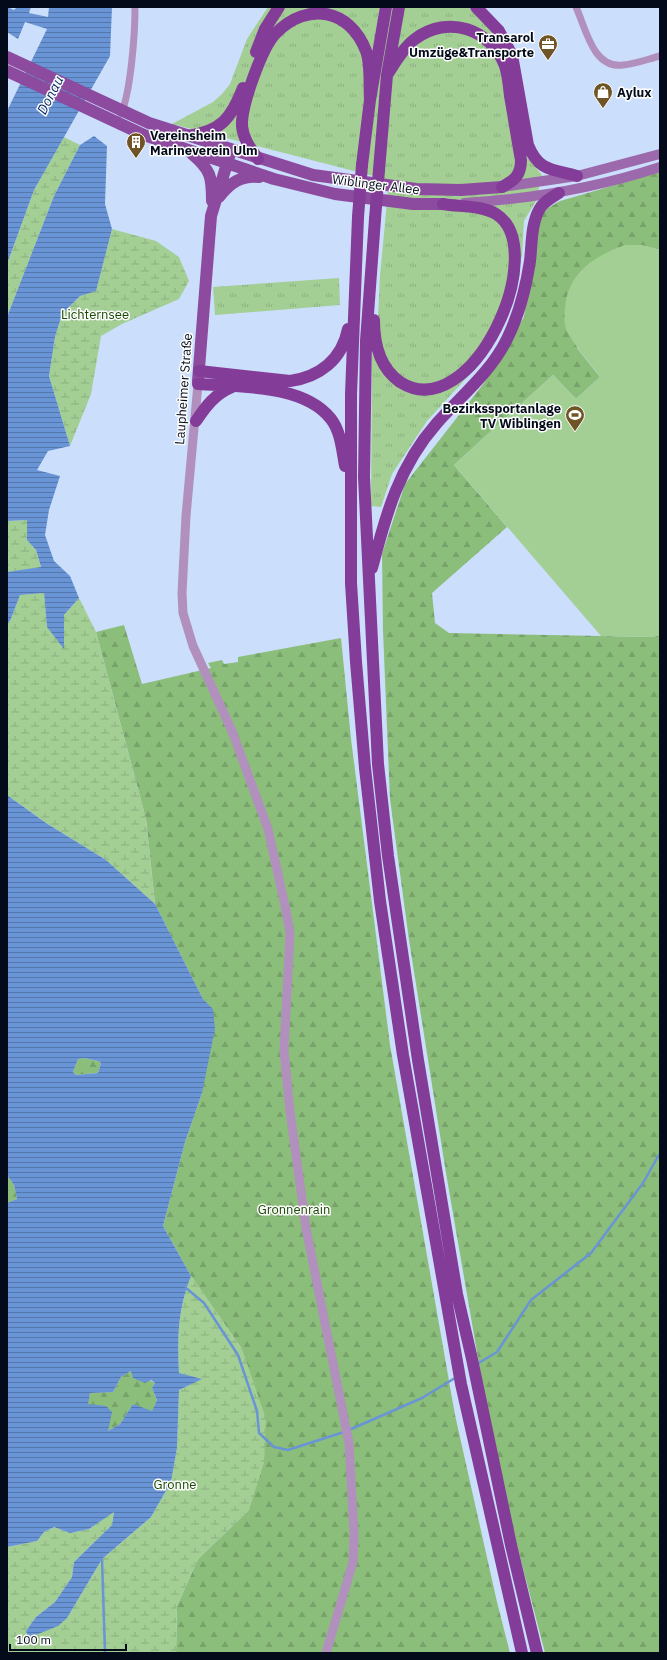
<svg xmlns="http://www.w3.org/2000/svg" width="667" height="1660" font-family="'IBM Plex Sans',sans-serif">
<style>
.grass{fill:url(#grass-tufts)}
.forest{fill:url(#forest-firs)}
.wetland{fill:url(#wetland-marsh)}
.pitch{fill:#a3cf95}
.water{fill:url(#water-rules);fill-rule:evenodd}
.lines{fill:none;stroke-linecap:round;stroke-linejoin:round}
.stream{stroke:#6994d5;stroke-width:2.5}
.minor{stroke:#b290bd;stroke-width:7}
.tertiary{stroke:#b290bd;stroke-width:9}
.secondary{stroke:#9c69ac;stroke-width:10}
.primary{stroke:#8c4b9f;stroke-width:12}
.trunk{stroke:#843c99;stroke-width:12}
.trunk-bridge{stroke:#843c99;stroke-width:12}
.labels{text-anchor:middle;stroke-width:3;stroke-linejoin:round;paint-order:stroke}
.poi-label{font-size:13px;font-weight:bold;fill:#030b1b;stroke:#fdfdfd;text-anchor:end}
.street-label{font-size:13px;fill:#030b1b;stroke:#fdfdfd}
.park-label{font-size:13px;fill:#184800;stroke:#fdfdfd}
.water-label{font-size:14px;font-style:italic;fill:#00275f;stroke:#fdfdfd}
</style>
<defs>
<pattern id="grass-tufts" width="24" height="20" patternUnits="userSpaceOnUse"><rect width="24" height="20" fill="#a3cf95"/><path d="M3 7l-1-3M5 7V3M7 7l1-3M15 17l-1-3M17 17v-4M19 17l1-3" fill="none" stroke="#8bb080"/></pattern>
<pattern id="forest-firs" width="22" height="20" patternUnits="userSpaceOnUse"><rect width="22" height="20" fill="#8cbe7b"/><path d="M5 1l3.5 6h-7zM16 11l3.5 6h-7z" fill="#77a26a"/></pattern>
<pattern id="wetland-marsh" width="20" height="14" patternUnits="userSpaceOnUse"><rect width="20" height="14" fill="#a3cf95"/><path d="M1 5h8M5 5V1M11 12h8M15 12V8" fill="none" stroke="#8bb080"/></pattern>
<pattern id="water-rules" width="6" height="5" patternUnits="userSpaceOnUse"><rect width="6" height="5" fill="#6994d5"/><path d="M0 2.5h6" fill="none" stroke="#5477ac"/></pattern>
</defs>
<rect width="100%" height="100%" fill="#cbdefb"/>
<path class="grass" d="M268,7H468L494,33L513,140L542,175L536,201L524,221L522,255L509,313L481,362L427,421L392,474L381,507L371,506L372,356L377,337L380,276L389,180L172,124L213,102L222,94L230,84L247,39Z
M339,278L340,305L215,315L213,287Z"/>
<path class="forest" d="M660,172V250L641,245H625L577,348L600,377L576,399L553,375L454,465L507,527L432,593L435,623L449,633L654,637L660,634V1653H545L497,1468L446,1173L409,940L390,799L383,631L382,554L405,484L484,383L524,317L536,230L542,215L548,208L560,201Z
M124,625L142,684L211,668L208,663L222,660L224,664L238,662V657L341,638L351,739L390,1045L455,1415L497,1602L510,1653H176L177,1606L198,1559L249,1510L242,1349L191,1276L163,1226L185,1142L202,1093L203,999L155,904L146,819L96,632Z
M84,1058L98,1061L101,1063L98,1073L76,1075L73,1072L78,1059Z
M7,1175L14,1185L17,1199L7,1203Z
M131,1371L155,1383L152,1388L157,1400L152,1412L133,1404L120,1424L108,1431L87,1404L90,1393L113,1392L121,1377Z"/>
<path class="wetland" d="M64,137L80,145L54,196L7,317V264L34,190Z
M112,229L156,241L179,257L189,281L179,299L122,324L101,336L91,394L70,446L49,376L55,337L62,314L80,296L96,290Z
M27,520V540L36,550L41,568L7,572V521Z
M44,593L47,627L64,615L79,598L96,632L146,819L155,904L106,860L46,823L7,795V624L10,621L20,595Z
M191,1276L242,1349L266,1419L264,1463L249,1510L198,1559L177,1606L176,1653H7V1547L37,1541L44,1532L54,1527L70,1533L89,1529L114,1511L112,1525L74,1562L72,1577L55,1602L36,1617L26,1631L28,1638L67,1618L102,1559L151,1517L171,1482L177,1448L179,1390L201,1379L179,1374C177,1339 178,1308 191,1276Z"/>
<path class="pitch" d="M625,245H641L660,250V634L654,637L601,636L454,465L553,375L576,399L600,377C589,361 575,348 566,329C564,323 564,315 565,308C568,273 594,256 625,245Z"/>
<path class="water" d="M7,7L14,10L17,7H31L29,13L48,17L49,7H112L110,56L34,190L7,264V111L47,29L25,22L18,39L7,32Z
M94,136L107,146L105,204L112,229L96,291L80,296L62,314L55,337L49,376L70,446L48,451L37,470L60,476L49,510L45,535L54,561L70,576L79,598L64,615V649L47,627L44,593L20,595L10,621L7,624V572L41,567L36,550L27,540V520L7,521V317L54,196L80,145Z
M7,795L46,823L106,860L155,904L203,999L213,1009L215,1029L202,1093L185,1142L163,1226L191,1276C178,1308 177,1339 179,1373L202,1379L179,1390L177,1448L171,1482L151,1517L102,1559L67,1618L58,1626L28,1638L26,1631L36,1617L55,1602L72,1577L74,1562L112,1525L114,1512L89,1529L70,1533L54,1527L44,1532L37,1541L7,1547V1203L17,1199L14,1185L7,1175ZM84,1058L98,1061L101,1063L98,1073L76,1075L73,1072L78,1059ZM131,1371L133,1378L145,1383L151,1380L155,1383L152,1388L157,1400L152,1411L133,1404L120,1424L108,1431L112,1412L106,1406L88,1404L90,1393L113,1392L121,1377Z"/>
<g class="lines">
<path class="stream" d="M186,1288L204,1303L238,1355L257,1411L259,1433L274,1447L288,1450L344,1432
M477,1364L497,1352L531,1300L591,1253L643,1183L660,1153
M349,1430L422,1398L455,1378
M102,1559L105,1653"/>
<path class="minor" d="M576,7C586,29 593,69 623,65C636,64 648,59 660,56
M121,114C131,91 135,33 135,7"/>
<path class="tertiary" d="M198,384L186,516L182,593L183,613L193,646L232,731L268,829L286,910L290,933L284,1050L290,1111L306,1228L349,1443L354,1534L353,1562L326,1653"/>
<path class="secondary" d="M502,187L577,176L660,154
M464,203C531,199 596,188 660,167"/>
<path class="primary" d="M7,57L149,123L313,175L416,189L461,190L502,187
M7,71L144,135L274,179L335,194L413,204H443
M192,154C211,170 212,177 212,201
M219,197C230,183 241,175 259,177
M198,381L211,216L229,157"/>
<path class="trunk" d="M476,7L499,31L512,55L528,145C539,172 553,169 577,176
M256,52L265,29L279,7
M387,75C395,63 403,48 415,39C448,14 491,29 505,66C508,75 509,87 510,96C514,118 517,139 521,160C521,175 515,180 502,187
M188,136C221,131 231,119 243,88
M258,159C251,149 243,139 242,126C241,106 262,47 276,33C308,1 350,9 366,51C371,63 369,86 370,100
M362,165L370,100L386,7
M379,170L387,75L399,7
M358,217L351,394V583L356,662L365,768L380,901L403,1055L461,1384L522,1653
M375,219L366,341L364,477L378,764L388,856L418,1060L457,1294L472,1359L511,1545L537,1653
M374,320C374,343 380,368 400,382C472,428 552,249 496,214C481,205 459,207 443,204
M199,371L290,381C319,377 342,360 348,329
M198,384C239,387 304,384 331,419C341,432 342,450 345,466
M196,421C206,406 215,394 232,387
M372,568C386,514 399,466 437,423C461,396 491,372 507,339C519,315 526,287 530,261C532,244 531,225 539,210C543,202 551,198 559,193"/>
<path class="trunk-bridge" d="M358,217L362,165
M375,219L379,170"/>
</g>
<defs>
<g id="office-pin" transform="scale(1)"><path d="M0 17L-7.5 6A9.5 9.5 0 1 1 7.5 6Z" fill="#6f5426" stroke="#fdfdfd"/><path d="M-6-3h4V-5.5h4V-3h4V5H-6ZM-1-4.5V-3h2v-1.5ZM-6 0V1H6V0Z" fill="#fff"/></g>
<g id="shop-pin" transform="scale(1)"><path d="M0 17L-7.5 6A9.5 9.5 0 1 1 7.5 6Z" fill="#6f5426" stroke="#fdfdfd"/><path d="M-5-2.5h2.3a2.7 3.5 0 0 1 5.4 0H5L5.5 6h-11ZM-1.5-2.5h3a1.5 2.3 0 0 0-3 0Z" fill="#fff"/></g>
<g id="building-pin" transform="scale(1)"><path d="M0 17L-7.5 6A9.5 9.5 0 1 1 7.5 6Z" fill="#6f5426" stroke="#fdfdfd"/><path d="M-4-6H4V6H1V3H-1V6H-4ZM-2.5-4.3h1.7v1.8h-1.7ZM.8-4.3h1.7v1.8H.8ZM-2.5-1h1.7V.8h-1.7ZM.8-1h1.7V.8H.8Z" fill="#fff"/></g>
<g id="stadium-pin" transform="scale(1)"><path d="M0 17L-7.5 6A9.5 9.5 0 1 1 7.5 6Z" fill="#6f5426" stroke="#fdfdfd"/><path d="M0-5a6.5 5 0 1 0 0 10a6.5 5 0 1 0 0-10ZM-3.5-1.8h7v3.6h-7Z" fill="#fff"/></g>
</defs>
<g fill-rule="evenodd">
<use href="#office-pin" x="548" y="44"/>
<use href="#shop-pin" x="603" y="92"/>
<use href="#building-pin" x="136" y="142"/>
<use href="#stadium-pin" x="575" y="415"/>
</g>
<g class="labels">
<g class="poi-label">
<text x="534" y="42">Transarol<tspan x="534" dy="15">Umzüge&amp;Transporte</tspan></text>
<text x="617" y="97" text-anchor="start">Aylux</text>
<text x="150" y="140" text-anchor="start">Vereinsheim<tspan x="150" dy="15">Marineverein Ulm</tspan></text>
<text x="561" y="413">Bezirkssportanlage<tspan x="561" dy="15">TV Wiblingen</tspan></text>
</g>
<g class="street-label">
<text transform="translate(376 184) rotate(7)" y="5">Wiblinger Allee</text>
<text transform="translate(183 389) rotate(-86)" y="5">Laupheimer Straße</text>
</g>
<g class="park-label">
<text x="95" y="319">Lichternsee</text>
<text x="294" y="1214">Gronnenrain</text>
<text x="175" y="1489">Gronne</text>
</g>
<g class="water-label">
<text transform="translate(50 95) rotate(-63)" y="5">Donau</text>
</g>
</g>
<rect width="667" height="1660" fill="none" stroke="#030b1b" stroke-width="16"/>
<path d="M10 1644v6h116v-6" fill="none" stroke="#030b1b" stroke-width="2"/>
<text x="16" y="1644" font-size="12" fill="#030b1b" stroke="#fdfdfd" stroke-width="3" paint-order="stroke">100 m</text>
</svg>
